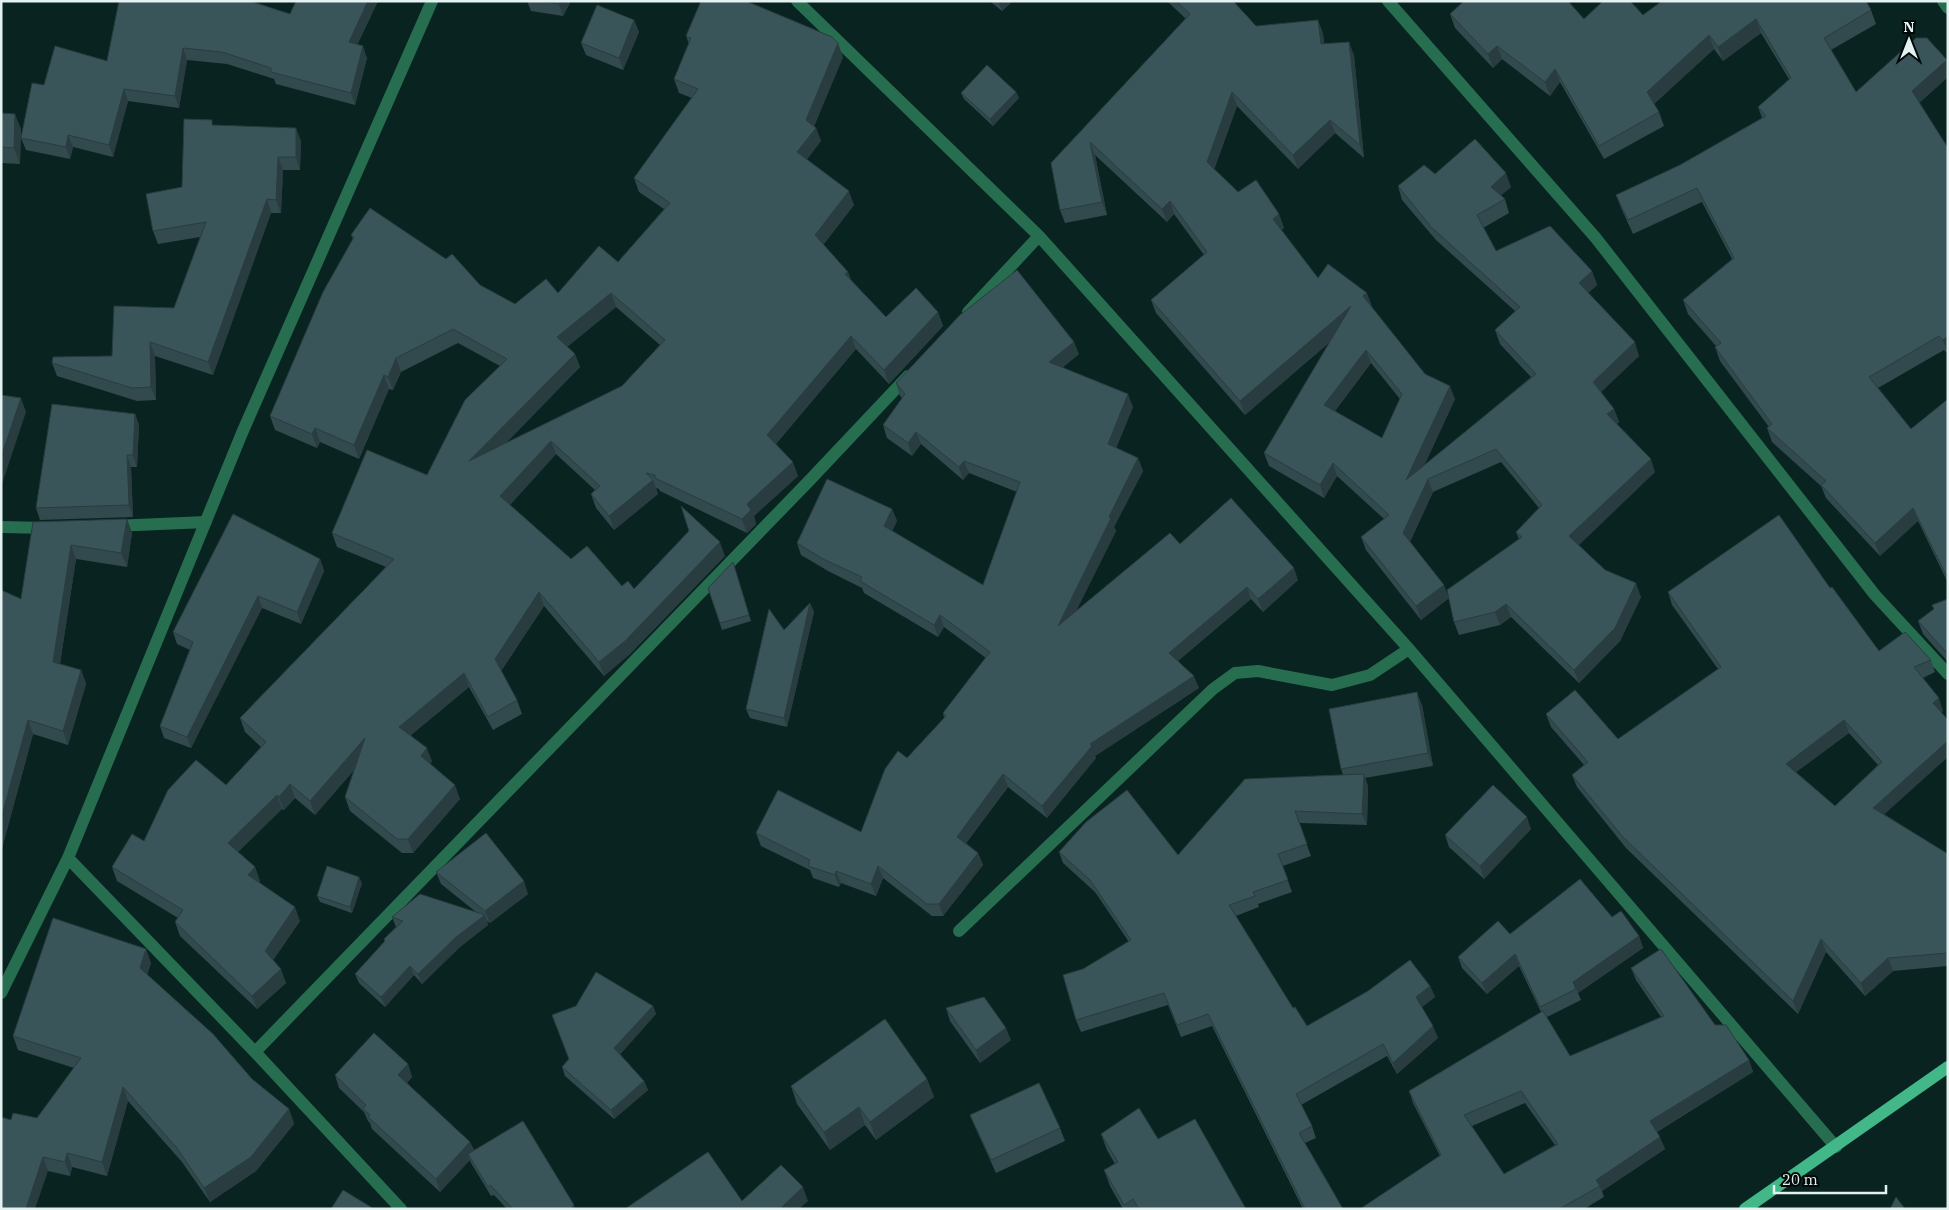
<svg xmlns="http://www.w3.org/2000/svg" width="1949" height="1210" font-family="'IBM Plex Serif',serif">
<style>
.lines{fill:none;stroke-linecap:round;stroke-linejoin:round}
.minor{stroke:#276d4f;stroke-width:12}
.major{stroke:#42b787;stroke-width:12}
.wall{fill:#32494d;fill-rule:evenodd}
.shaded-wall{fill:#293c3f}
.building{fill:#3a555a;stroke:#293c3f;fill-rule:evenodd}
</style>
<rect width="100%" height="100%" fill="#082320"/>
<g class="lines">
<path class="minor" d="M797,1L1039,236L1409,649L1836,1147
M1388,1L1595,237L1875,595L1948,674
M1943,1L1948,8
M968,312L1039,236
M113,526L206,522
M1,527L48,528
M68,858L255,1052L401,1209
M959,931L1213,689L1235,673L1258,671L1332,685L1370,675L1409,649
M1,993L68,858L242,433L432,1
M255,1052L808,482L908,376"/>
<path class="major" d="M1745,1209L1948,1067"/>
</g>
<path class="wall" d="M378,1L357,45L367,58L355,105L276,84L274,79L227,64L187,60L179,108L128,101L113,157L73,147L70,159L26,150L21,138L44,85L107,61L290,14Z
M527,1H571L563,16L531,11Z
M991,1H1013L1002,11L992,3Z
M1167,1H1233L1256,26L1323,33L1324,44L1354,55L1364,158L1335,133L1298,169L1237,106L1214,169L1238,192L1279,214L1284,228L1281,230L1318,278L1372,306H1371L1425,374L1455,399L1424,466L1531,377L1500,344L1495,330L1515,311L1436,240L1402,200L1398,186L1435,174L1511,187L1500,196L1505,199L1509,213L1483,228L1496,251L1592,271L1597,285L1588,293L1639,356L1601,392L1614,409L1619,422L1617,424L1655,472L1578,545L1605,570L1641,597L1620,641L1579,683L1511,617L1500,625L1459,635L1454,622L1449,598L1421,620L1366,550L1361,537L1384,519L1337,476L1324,498L1269,466L1264,453L1330,342L1245,415L1156,313L1151,300L1204,255L1174,214L1167,222L1095,155L1107,215L1065,223L1060,210L1051,163L1186,19ZM1371,363L1400,399L1382,438L1335,411ZM1501,462L1539,508L1516,532L1519,539L1449,597L1410,542L1433,492Z
M1871,10L1876,24L1831,50L1856,92L1948,77L1919,103L1948,148V354L1944,350L1878,388L1911,429L1948,399V583L1918,521L1880,556L1826,498L1821,486L1772,442L1767,428L1769,427L1720,361L1715,347L1716,346L1688,314L1683,300L1732,259L1702,202L1633,234L1621,208L1616,195L1680,165L1762,118L1758,107L1789,79L1761,33L1723,61L1714,49L1654,104L1659,112L1664,126L1604,159L1560,82L1550,96L1502,59L1493,68L1455,28L1450,14L1584,19L1643,15Z
M634,20L639,32L623,70L586,55L581,43Z
M686,36L843,57L814,126L816,128L821,141L807,159L854,205L823,245L848,272L851,280L886,317L938,312L943,326L889,384L856,349L776,444L798,476L754,516L756,524L747,533L660,491L659,489L656,488L658,494L614,530L596,508L591,494L595,490L556,454L510,505L571,559L622,586L634,589L725,556L630,654L604,676L544,606L501,671L517,700L522,714L493,730L469,687L411,735L432,761L430,764L460,799L413,853H402L350,811L345,797L354,770L315,815L295,798L284,810L282,809L238,852L255,867L260,881L258,882L300,921L273,960L286,983L257,1009L180,936L175,922L178,918L117,881L112,867L144,841L226,785L261,747L245,732L240,718L386,567L337,547L332,533L427,475L500,366L458,343L401,372L393,390L389,389L359,459L320,442L317,448L275,430L270,416L353,239L351,235L480,285L515,304L558,293L618,262L664,209L639,192L634,178L692,98L679,93L674,79L689,44ZM616,307L660,345L622,386L505,444L580,367L575,354L567,347Z
M1016,92L1019,98L993,126L964,99L961,93Z
M1,113L21,129L20,164L1,163Z
M214,126L301,141L300,170H283L281,213H271L213,375L155,356L156,400L137,401L57,376L52,363L112,356L174,308L200,237L158,244L153,231L182,187Z
M1079,354L1062,368L1133,407L1116,448L1138,458L1143,471L1114,527L1116,531L1076,611L1180,544L1298,580L1263,612L1251,599L1178,661L1199,688L1095,756L1096,758L1047,818L1008,787L966,843L978,853L983,865L943,916H932L883,878L876,896L841,883L839,887L813,878L810,870L761,846L756,833L861,832L907,758L944,718L943,713L986,658L944,627L938,637L864,593L862,588L828,571L801,555L797,543L892,509L897,521L892,531L983,585L1017,492L969,473L963,480L921,444L912,456L887,438L883,425L902,398L900,396L896,383Z
M135,414L139,425L137,467H131L133,517L40,520L36,508Z
M33,522L132,533L127,567L76,559L60,664L81,670L86,684L68,745L33,734L1,852V590L21,599Z
M320,559L324,571L301,624L262,608L191,748L164,738L160,726L190,650L177,644L173,632Z
M735,569L751,621L722,630L708,588Z
M1830,588L1879,651L1931,660L1935,672L1923,678L1943,711L1941,712L1884,814L1948,854V966L1893,971L1865,996L1826,952L1798,1014L1626,848L1577,787L1572,775L1584,765L1551,727L1546,714L1618,739L1718,669L1672,605L1668,592ZM1849,733L1878,765L1835,806L1796,772Z
M1948,599V662L1923,634L1918,621Z
M810,603L814,612L787,727L750,718L746,709Z
M1422,705L1433,766L1365,778L1368,786L1367,825L1299,823L1311,856L1283,866L1292,892L1258,904L1259,907L1236,916L1293,1008L1307,1026L1430,986L1435,997L1422,1007L1438,1038L1397,1074L1387,1056L1301,1105L1312,1126L1316,1138L1305,1143L1343,1209H1303L1212,1026L1181,1037L1168,1005L1081,1032L1076,1020L1083,969L1129,942L1095,892L1063,863L1059,852L1178,855L1343,775L1341,769Z
M1531,829L1484,879L1449,847L1445,835Z
M436,872L528,894L490,923L487,921L488,925L460,947L422,984L414,975L385,1007L359,983L355,974L385,942L384,939L396,927L392,917L476,912L441,884Z
M362,883L352,913L320,902L317,896Z
M1612,917L1639,936L1643,948L1578,993L1581,1000L1547,1017L1570,1056L1661,1017L1636,980L1631,968L1715,1025L1749,1060L1753,1072L1657,1132L1665,1149L1602,1191L1604,1197L1584,1209H1360L1440,1156L1413,1103L1409,1091L1541,1012L1519,966L1487,994L1462,968L1458,957L1510,934ZM1525,1103L1555,1145L1504,1174L1472,1126Z
M146,949L151,963L147,975L252,1079L289,1109L294,1124L256,1171L210,1202L182,1162L128,1101L107,1176L72,1167L70,1176L48,1171L11,1120L37,1118L74,1068L18,1050L13,1036Z
M653,1006L656,1014L620,1054L644,1081L648,1090L614,1119L565,1076L562,1067Z
M946,1008L1011,1040L980,1063L950,1021Z
M408,1064L412,1077L407,1083L470,1142L474,1150L575,1209H507L494,1195L491,1196L471,1163L470,1160L440,1192L372,1129L370,1123L368,1121L364,1112L339,1088L335,1075Z
M927,1079L934,1097L876,1140L865,1125L830,1150L797,1104L791,1086Z
M970,1115L1060,1128L1065,1141L996,1173L975,1127Z
M1101,1134L1158,1139L1246,1209H1123L1110,1186L1104,1170L1115,1164L1107,1150Z"/>
<path class="shaded-wall" d="M368,1H378L353,54L349,42Z
M560,1H571L563,16L559,4Z
M998,1H1013L1002,11Z
M1756,19L1761,33L1723,61L1718,47Z
M634,20L639,32L623,70L619,58Z
M1318,20L1323,33L1326,57L1321,44Z
M1709,35L1714,49L1652,105L1647,92Z
M1349,42L1354,55L1364,158L1360,145Z
M838,43L843,57L811,134L816,128L821,141L802,166L797,152L806,120Z
M363,46L367,58L355,105L351,93Z
M1497,46L1502,59L1493,68L1488,54Z
M183,48L187,60L179,108L175,96Z
M1947,60L1948,62V77L1917,105L1912,91Z
M1555,69L1560,82L1550,96L1545,82Z
M124,89L128,101L113,157L109,145Z
M1016,92L1019,98L993,126L990,119Z
M1232,92L1237,106L1212,176L1207,162Z
M15,114L21,129L20,164L14,148Z
M1330,120L1335,133L1298,169L1293,155Z
M296,128L301,141L300,170L296,157Z
M68,135L73,147L70,159L66,147Z
M1090,142L1095,155L1107,215L1102,202Z
M278,157L283,170L281,213L276,200Z
M1506,173L1511,187L1495,200L1491,187Z
M849,191L854,205L820,249L815,235Z
M267,199L271,213L213,375L208,362Z
M1170,201L1174,214L1167,222L1162,209Z
M1279,214L1284,228L1278,232L1273,219Z
M1592,271L1597,285L1584,297L1579,283Z
M848,272L853,285L845,274Z
M611,293L616,307L562,351L557,337Z
M1367,293L1372,306L1368,309L1363,296Z
M1351,306L1356,319L1245,415L1240,401Z
M938,312L943,326L889,384L884,370Z
M851,336L856,349L772,448L767,435Z
M1948,336V354L1943,340Z
M150,342L155,356L156,400L151,387Z
M1074,342L1079,354L1053,375L1049,362Z
M1635,342L1639,356L1597,395L1593,382Z
M1366,350L1371,363L1329,419L1324,405Z
M575,354L580,367L474,475L469,461Z
M396,358L401,372L393,390L388,377Z
M384,375L389,389L359,459L354,445Z
M1450,386L1455,399L1411,494L1406,480Z
M1128,394L1133,407L1113,456L1108,444Z
M21,398L26,412L1,487V457Z
M1614,409L1619,422L1612,427L1607,414Z
M135,414L139,425L137,467L133,455Z
M315,428L320,442L317,448L312,434Z
M916,432L921,444L912,456L908,443Z
M551,441L556,454L505,510L500,496Z
M127,455L131,467L133,517L129,505Z
M1138,458L1143,471L1114,527L1116,531L1062,639L1058,626L1109,517Z
M1651,459L1655,472L1574,550L1569,536Z
M964,461L969,473L963,480L959,467Z
M793,462L798,476L754,516L756,524L747,533L742,519L747,504Z
M1333,463L1337,476L1324,498L1320,485Z
M1428,479L1433,492L1408,546L1403,533Z
M653,480L658,494L614,530L609,516Z
M1913,508L1918,521L1880,556L1875,543Z
M892,509L897,521L889,538L884,526Z
M127,519L132,533L127,567L121,553Z
M720,542L725,556L630,654L604,676L599,662Z
M71,545L76,559L58,676L53,662Z
M320,559L324,571L301,624L297,612Z
M1294,568L1298,580L1263,612L1258,599Z
M1636,583L1641,597L1620,641L1579,683L1574,670Z
M1444,585L1449,598L1421,620L1416,606Z
M1247,587L1251,599L1173,665L1169,653Z
M539,592L544,606L500,673L495,659Z
M258,596L262,608L191,748L187,737Z
M810,603L814,612L787,727L784,718Z
M1506,604L1511,617L1500,625L1495,612Z
M940,615L944,627L938,637L934,625Z
M81,670L86,684L68,745L63,731Z
M464,673L469,687L404,741L399,727Z
M1194,676L1199,688L1095,756L1096,758L1047,818L1042,806L1090,744Z
M1417,692L1422,705L1433,766L1428,753Z
M1939,698L1943,711L1938,715L1933,703Z
M28,720L33,734L1,852V819Z
M1844,720L1849,733L1791,776L1786,764Z
M365,738L370,752L315,815L310,801Z
M1948,741V757L1878,820L1873,808Z
M427,748L432,761L426,770L421,756Z
M1003,774L1008,787L962,849L957,837Z
M1364,774L1368,786L1367,825L1362,814Z
M290,784L295,798L284,810L279,797Z
M455,785L460,799L413,853L408,839Z
M277,795L282,809L233,857L228,843Z
M1527,817L1531,829L1484,879L1480,866Z
M978,853L983,865L943,916L939,904Z
M878,866L883,878L876,896L871,884Z
M255,867L260,881L253,889L248,875Z
M836,871L841,883L839,887L835,875Z
M359,877L362,883L352,913L350,907Z
M524,881L528,894L490,923L485,911Z
M295,907L300,921L270,965L265,951Z
M485,915L488,925L460,947L422,984L418,974L456,937Z
M1639,936L1643,948L1578,993L1573,982Z
M1821,939L1826,952L1798,1014L1793,1001Z
M146,949L151,963L145,982L140,968Z
M1515,954L1519,966L1487,994L1482,983Z
M1888,958L1893,971L1865,996L1861,983Z
M410,966L414,975L385,1007L381,997Z
M281,969L286,983L257,1009L252,996Z
M1430,986L1435,997L1420,1008L1416,997Z
M653,1006L656,1014L618,1057L614,1048Z
M1433,1026L1438,1038L1397,1074L1393,1063Z
M1006,1028L1011,1040L980,1063L976,1050Z
M1749,1060L1753,1072L1654,1133L1650,1121Z
M408,1064L412,1077L403,1087L398,1075Z
M927,1079L934,1097L876,1140L870,1122Z
M644,1081L648,1090L614,1119L611,1110Z
M123,1087L128,1101L107,1176L102,1162Z
M859,1107L865,1125L830,1150L824,1132Z
M289,1109L294,1124L256,1171L210,1202L204,1188Z
M1660,1137L1665,1149L1602,1191L1596,1180Z
M470,1142L475,1154H468L470,1160L440,1192L436,1179Z
M67,1153L72,1167L70,1176L65,1162Z
M43,1157L48,1171L35,1209H26Z
M803,1187L808,1201L799,1209H780Z
M574,1205L575,1209H570Z"/>
<path class="building" d="M119,1H250L290,14L296,1H368L349,42L363,46L351,93L271,72V68L222,52L183,48L175,96L124,89L109,145L68,135L66,147L21,138L32,83L44,85L55,46L107,61Z
M544,1H560L559,4Z
M701,1H746L832,37L838,43L806,120L816,128L797,152L849,191L815,235L848,272L845,274L886,317L916,288L938,312L884,370L851,336L767,435L793,462L747,504L751,510L742,519L655,478V475L646,473L653,480L609,516L591,494L600,486L551,441L500,496L571,559L587,546L622,586L628,581L634,589L689,531L681,506L720,542L625,641L599,662L539,592L495,659L517,700L488,717L464,673L399,727L427,748L421,756L455,785L408,839H397L345,797L365,738L310,801L290,784L279,797L277,795L228,843L255,867L248,875L295,907L265,951L281,969L252,996L175,922L183,910L112,867L132,834L144,841L168,790L196,760L226,785L266,742L240,718L394,559L332,533L367,450L427,475L465,400L507,359L453,329L396,358L388,377L384,375L354,445L315,428L312,434L270,416L323,292L354,237L351,235L370,208L446,259L452,254L480,285L515,304L546,279L558,293L599,246L618,262L670,203L634,178L698,89L674,79L691,38L686,36ZM611,293L665,340L622,386L469,461L575,354L557,337Z
M1176,1H1233L1256,26L1318,20L1321,44L1349,42L1360,145L1330,120L1293,155L1232,92L1207,162L1238,192L1256,180L1279,214L1273,219L1318,278L1328,264L1367,293L1363,296L1425,374L1450,386L1406,480L1536,374L1495,330L1520,307L1431,227L1398,186L1424,165L1435,174L1475,139L1506,173L1491,187L1505,199L1477,215L1496,251L1550,226L1592,271L1579,283L1635,342L1593,382L1614,409L1607,414L1651,459L1569,536L1605,570L1636,583L1615,628L1574,670L1506,604L1495,612L1454,622L1447,590L1522,537L1516,532L1542,505L1496,449L1428,479L1403,533L1444,585L1416,606L1361,537L1389,515L1333,463L1320,485L1264,453L1351,306L1240,401L1151,300L1207,252L1170,201L1162,209L1090,142L1102,202L1060,210L1051,163L1190,14ZM1366,350L1402,394L1382,438L1324,405Z
M1464,1H1568L1584,19L1603,1H1630L1643,15L1662,1H1866L1871,10L1824,38L1856,92L1916,38H1927L1947,60L1912,91L1948,148V336L1943,340L1939,336L1869,377L1911,429L1948,399V579L1913,508L1875,543L1821,485L1826,481L1767,428L1772,424L1715,347L1721,343L1683,300L1734,258L1697,188L1628,220L1616,195L1680,165L1766,116L1758,107L1791,78L1756,19L1718,47L1709,35L1647,92L1659,112L1599,146L1555,69L1545,82L1497,46L1488,54L1450,14Z
M597,5L634,20L619,58L581,43Z
M987,65L1016,92L990,119L961,93Z
M1,113L15,114L14,148L1,147Z
M184,119L212,120V125L296,128V157H278L276,200L267,199L208,362L150,342L151,387L132,388L52,363L53,357L112,356L114,306L174,308L206,222L153,231L146,194L182,187Z
M1017,270L1074,342L1049,362L1128,394L1108,444L1138,458L1109,517L1111,518L1058,626L1170,533L1180,544L1231,498L1294,568L1258,599L1247,587L1169,653L1194,676L1090,744L1092,746L1042,806L1003,774L957,837L978,853L939,904H927L878,866L871,884L836,871L835,875L808,866L810,860L756,833L778,790L861,832L885,769L898,751L907,758L946,716L943,713L990,652L940,615L934,625L860,581L862,577L823,559L797,543L827,479L892,509L884,526L983,585L1020,482L964,461L959,467L916,432L908,443L883,425L905,394L896,383L960,315Z
M1,395L21,398L1,457Z
M52,404L135,414L133,455H127L129,505L36,508Z
M233,514L320,559L297,612L258,596L187,737L160,726L193,642L173,632Z
M1779,515L1830,588L1832,587L1879,651L1905,632L1931,660L1914,667L1939,698L1933,703L1948,720V741L1873,808L1948,854V953L1888,958L1861,983L1821,939L1793,1001L1622,836L1572,775L1588,762L1546,714L1575,690L1618,739L1721,667L1668,592ZM1844,720L1882,762L1835,806L1786,764Z
M127,519L121,553L71,545L53,662L81,670L63,731L28,720L1,819V590L21,599L33,522Z
M733,562L749,615L720,623L708,588Z
M1948,599V651L1946,652L1918,621L1934,609L1932,605Z
M810,603L784,718L746,709L769,609L784,630Z
M1417,692L1428,753L1341,769L1329,709Z
M1364,774L1362,814L1295,811L1307,844L1278,854L1288,880L1253,892L1255,896L1229,905L1293,1008L1295,1007L1307,1026L1368,991L1410,960L1430,986L1416,997L1433,1026L1393,1063L1383,1044L1296,1094L1312,1126L1299,1133L1343,1209H1305L1208,1014L1177,1025L1164,993L1076,1020L1063,975L1083,969L1131,940L1090,880L1059,852L1086,822L1127,790L1178,855L1245,779Z
M1493,785L1527,817L1480,866L1445,835Z
M486,833L524,881L485,911L436,872Z
M327,866L359,877L350,907L317,896Z
M1580,879L1612,917L1621,911L1639,936L1573,982L1576,989L1540,1007L1515,954L1482,983L1458,957L1498,921L1510,934Z
M420,894L485,915L456,937L418,974L410,966L381,997L355,974L385,941L384,939L403,921L392,917Z
M53,918L146,949L140,968L213,1034L252,1079L289,1109L251,1157L204,1188L177,1148L123,1087L102,1162L67,1153L65,1162L43,1157L26,1209H1V1117L11,1120L13,1113L37,1118L81,1058L13,1036Z
M1661,949L1715,1025H1726L1749,1060L1650,1121L1660,1137L1596,1180L1600,1186L1559,1209H1360L1441,1155L1409,1091L1543,1011L1570,1056L1664,1016L1631,968ZM1521,1091L1558,1144L1504,1174L1464,1115Z
M596,972L653,1006L614,1048L644,1081L611,1110L562,1067L569,1059L552,1015L576,1006Z
M984,997L1006,1028L976,1050L946,1008Z
M885,1019L927,1079L870,1122L859,1107L824,1132L791,1086Z
M374,1033L408,1064L398,1075L470,1142L436,1179L368,1117L370,1115L363,1109L366,1105L335,1075Z
M1039,1083L1060,1128L991,1160L970,1115Z
M1139,1108L1158,1139L1195,1119L1246,1209H1139L1133,1199L1124,1205L1104,1170L1118,1162L1101,1134Z
M523,1121L574,1205L570,1209H513L490,1185L488,1187L468,1154Z
M708,1152L742,1201L781,1165L803,1187L780,1209H625Z
M343,1190L374,1209H331Z
M1896,1197L1905,1209H1890Z"/>
<rect width="1949" height="1210" fill="none" stroke="#e3f2f0" stroke-width="5"/>
<g transform="translate(1909 40)" stroke="#020a09" stroke-width="4" paint-order="stroke">
<path d="M0-4L9 19L0 12L-9 19Z" fill="#e3f2f0"/>
<text y="-8" font-size="14" font-weight="bold" text-anchor="middle" fill="#e3f2f0">N</text>
</g>
<path d="M1774 1185v8h112v-8" fill="none" stroke="#e3f2f0" stroke-width="2.5"/>
<text x="1782" y="1185" font-size="15" fill="#e3f2f0" stroke="#020a09" stroke-width="4" paint-order="stroke">20 m</text>
</svg>
